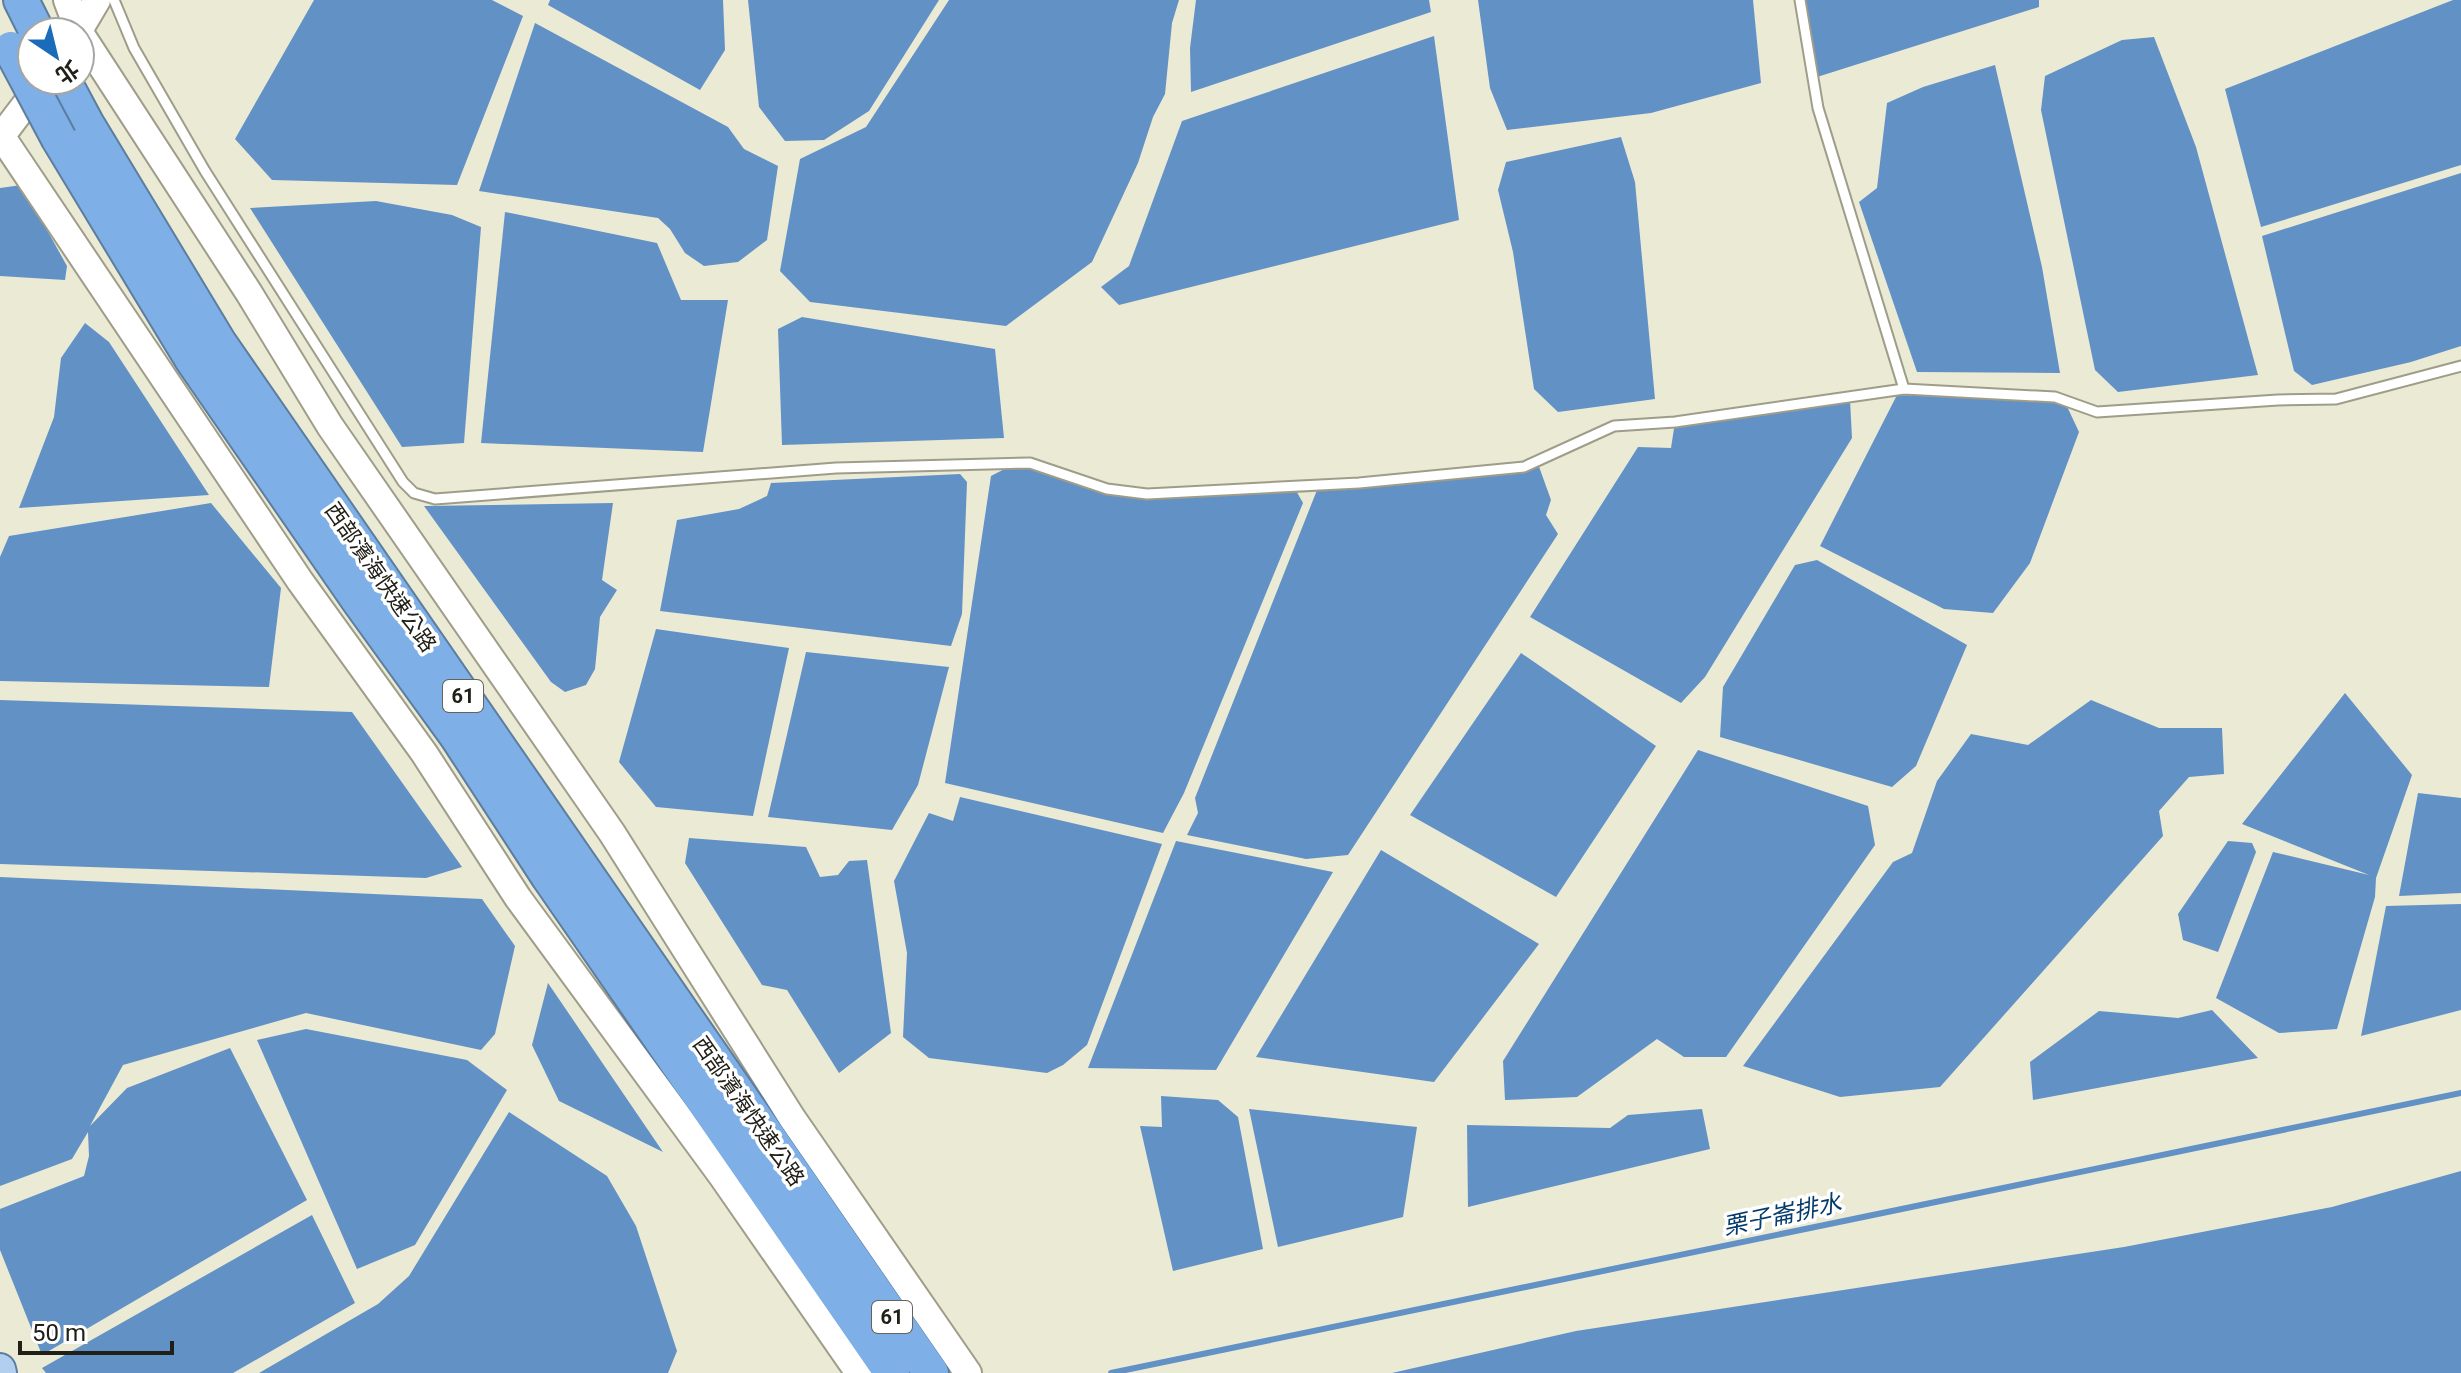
<svg xmlns="http://www.w3.org/2000/svg" width="2461" height="1373" font-family="Roboto,'Noto Sans TC',sans-serif">
<style>
.water{fill:#6291c6}
.lines{fill:none;stroke-linecap:round;stroke-linejoin:round}
.stream{stroke:#6291c6;stroke-width:6}
.lane-casing{stroke:#9f9d89;stroke-width:13}
.secondary-casing{stroke:#9f9d89;stroke-width:30}
.primary-casing{stroke:#5d7d9e;stroke-width:34}
.highway-casing{stroke:#5d7d9e;stroke-width:38}
.lane{stroke:#fff;stroke-width:9}
.secondary{stroke:#fff;stroke-width:26}
.primary{stroke:#b2cff0;stroke-width:30}
.highway{stroke:#7eafe6;stroke-width:34}
.highway-bridge-casing{stroke:#5d7d9e;stroke-width:38;stroke-linecap:butt}
.highway-bridge{stroke:#7eafe6;stroke-width:34}
.labels{text-anchor:middle;stroke-width:7;stroke-linejoin:round;paint-order:stroke}
.shield{fill:#fff;stroke:#64635d;stroke-width:2}
.shield-label{font-size:20px;font-weight:bold;fill:#212018}
.street-label{font-size:22px;fill:#212018;stroke:#fff}
.water-label{font-size:24px;font-style:italic;fill:#053b6c;stroke:#fff}
</style>
<rect width="100%" height="100%" fill="#ebead4"/>
<path class="water" d="M314,0H492L523,16L457,185L272,180L235,139Z
M550,0H723L725,50L700,90L548,5Z
M748,0H939L869,111L824,140L785,141L759,107Z
M949,0H1179L1172,23L1165,94L1153,117L1138,163L1092,262L1006,326L810,302L780,271L800,159L866,127Z
M1196,0H1429L1431,12L1191,92L1190,48Z
M1478,0H1753L1761,83L1651,113L1507,130L1490,88Z
M1805,0H2039V7L1817,77Z
M2453,0H2461V165L2261,227L2225,89Z
M535,23L728,127L744,149L778,166L767,240L738,262L704,266L685,253L670,229L658,218L479,191Z
M1434,36L1459,220L1119,305L1101,287L1129,266L1182,121Z
M2154,37L2196,147L2258,375L2118,392L2095,370L2041,110L2045,76L2122,40Z
M1995,65L2042,267L2060,373L1917,372L1859,202L1877,188L1887,103L1923,87Z
M1621,137L1635,182L1655,399L1558,412L1534,389L1513,252L1498,190L1506,162Z
M2461,173V346L2411,362L2312,385L2294,371L2262,236Z
M22,185L67,266L65,280L0,276V188Z
M376,201L452,215L481,227L464,443L402,447L250,208Z
M505,212L657,243L681,300H728L703,452L481,443Z
M802,317L995,349L1004,438L782,445L778,329Z
M85,323L109,342L209,495L19,508L54,417L61,358Z
M1897,395L2064,400L2079,432L2030,563L1993,613L1944,609L1820,546Z
M1850,400L1852,438L1705,677L1681,703L1530,617L1638,447L1671,448L1675,422Z
M1537,461L1551,500L1546,515L1558,534L1348,855L1306,859L1187,835L1198,813L1195,798L1319,485Z
M1016,463L1127,491L1294,487L1303,503L1184,793L1163,833L945,783L991,476Z
M960,474L967,482L962,614L951,646L660,611L677,520L739,509L767,496L771,483Z
M211,503L281,588L269,687L0,681V557L9,536Z
M613,503L602,580L617,590L600,617L595,669L586,685L565,692L551,682L424,506Z
M1817,560L1967,645L1916,766L1892,787L1720,737L1723,687L1795,565Z
M656,629L789,648L753,816L656,807L619,762Z
M806,652L949,667L918,785L892,830L768,817Z
M1521,653L1656,746L1556,897L1410,815Z
M2345,693L2412,775L2376,878L2375,897L2337,1029L2279,1033L2216,998L2273,852L2369,875L2242,824Z
M0,700L352,712L462,867L426,878L0,864Z
M2091,700L2159,728H2222L2224,774L2189,777L2159,811L2163,836L1940,1087L1840,1097L1743,1066L1893,862L1912,853L1937,781L1971,734L2028,745Z
M1698,750L1868,806L1875,845L1726,1057H1684L1657,1039L1577,1097L1505,1100L1503,1061Z
M2418,793L2461,798V893L2399,896Z
M960,797L1162,844L1087,1045L1063,1065L1047,1073L929,1058L903,1037L907,953L894,881L929,813L953,821Z
M689,838L806,847L820,877L838,875L849,861L867,860L891,1033L839,1073L787,990L762,985L685,863Z
M1176,841L1333,872L1216,1070L1088,1068Z
M2228,841L2252,843L2256,852L2218,952L2183,940L2178,914Z
M1381,850L1539,944L1434,1082L1256,1057Z
M0,877L482,899L515,946L495,1034L481,1050L306,1013L123,1065L90,1126L127,1088L230,1048L307,1200L42,1355L0,1250V1209L84,1176L89,1156L88,1132L72,1159L0,1186Z
M2461,904V1010L2361,1036L2386,906Z
M548,983L663,1152L559,1101L532,1045Z
M2212,1010L2258,1058L2033,1100L2030,1062L2099,1011L2178,1018Z
M306,1029L467,1060L507,1090L415,1245L357,1269L257,1040Z
M1161,1096L1218,1100L1238,1117L1263,1249L1173,1271L1140,1126L1162,1127Z
M1249,1109L1417,1127L1403,1217L1278,1247Z
M1702,1109L1710,1149L1468,1207L1467,1125L1610,1128L1628,1115Z
M509,1112L607,1176L636,1226L677,1351L668,1373H259L378,1304L409,1276Z
M2461,1171V1373H1392L1576,1331L2124,1247L2332,1207Z
M312,1215L355,1303L233,1373H46L42,1368Z"/>
<g class="lines">
<path class="stream" d="M1111,1373L2461,1093"/>
<g class="lane-casing">
<path id="lane" d="M114,0L134,48L205,171L403,482L414,493L435,499L836,468L1030,463L1107,489L1147,494L1359,483L1524,467L1614,426L1675,422L1904,389L2055,397L2097,412L2278,400L2336,399L2461,366
M1800,0L1818,108L1904,389"/>
</g>
<g class="secondary-casing">
<path id="secondary" d="M67,0L79,32
M78,32L97,0
M80,33L249,293L330,426L612,833L792,1118L968,1373
M0,134L300,581L424,753L518,898L722,1176L859,1373
M0,138L44,80"/>
</g>
<g class="primary-casing">
<path id="primary" d="M0,1369L1,1373"/>
</g>
<g class="highway-casing">
<path id="highway" d="M21,0L37,32
M63,80L86,123L219,343L931,1373
M59,139L192,359L360,602L457,736L549,877L892,1373"/>
</g>
<use href="#lane" class="lane"/>
<use href="#secondary" class="secondary"/>
<use href="#primary" class="primary"/>
<use href="#highway" class="highway"/>
<g class="highway-bridge-casing">
<path id="highway-bridge" d="M11,49L59,139"/>
</g>
<use href="#highway-bridge" class="highway-bridge"/>
</g>
<g class="labels">
<g class="shield">
<rect x="443" y="680" width="40" height="32" rx="6"/>
<rect x="872" y="1301" width="40" height="32" rx="6"/>
</g>
<g class="shield-label">
<text x="463" y="703">61</text>
<text x="892" y="1324">61</text>
</g>
<g class="street-label">
<text transform="translate(381 577) rotate(55)" y="8">西部濱海快速公路</text>
<text transform="translate(749 1111) rotate(55)" y="8">西部濱海快速公路</text>
</g>
<g class="water-label">
<text transform="translate(1782 1215) rotate(-12)" y="8">栗子崙排水</text>
</g>
</g>
<g transform="translate(56 56) rotate(145)"><circle r="38" fill="#ffffff" stroke="#a6a6a3" stroke-width="2"/>
<path d="M0-6L14 30L0 20L-14 30Z" fill="#1a6cbb"/>
<text y="-12" font-size="22" font-weight="bold" text-anchor="middle" fill="#212018">北</text>
</g>
<path d="M20 1341v12h152v-12" fill="none" stroke="#212018" stroke-width="4"/>
<text x="32" y="1341" font-size="24" fill="#212018" stroke="#ffffff" stroke-width="6" paint-order="stroke">50 m</text>
</svg>
